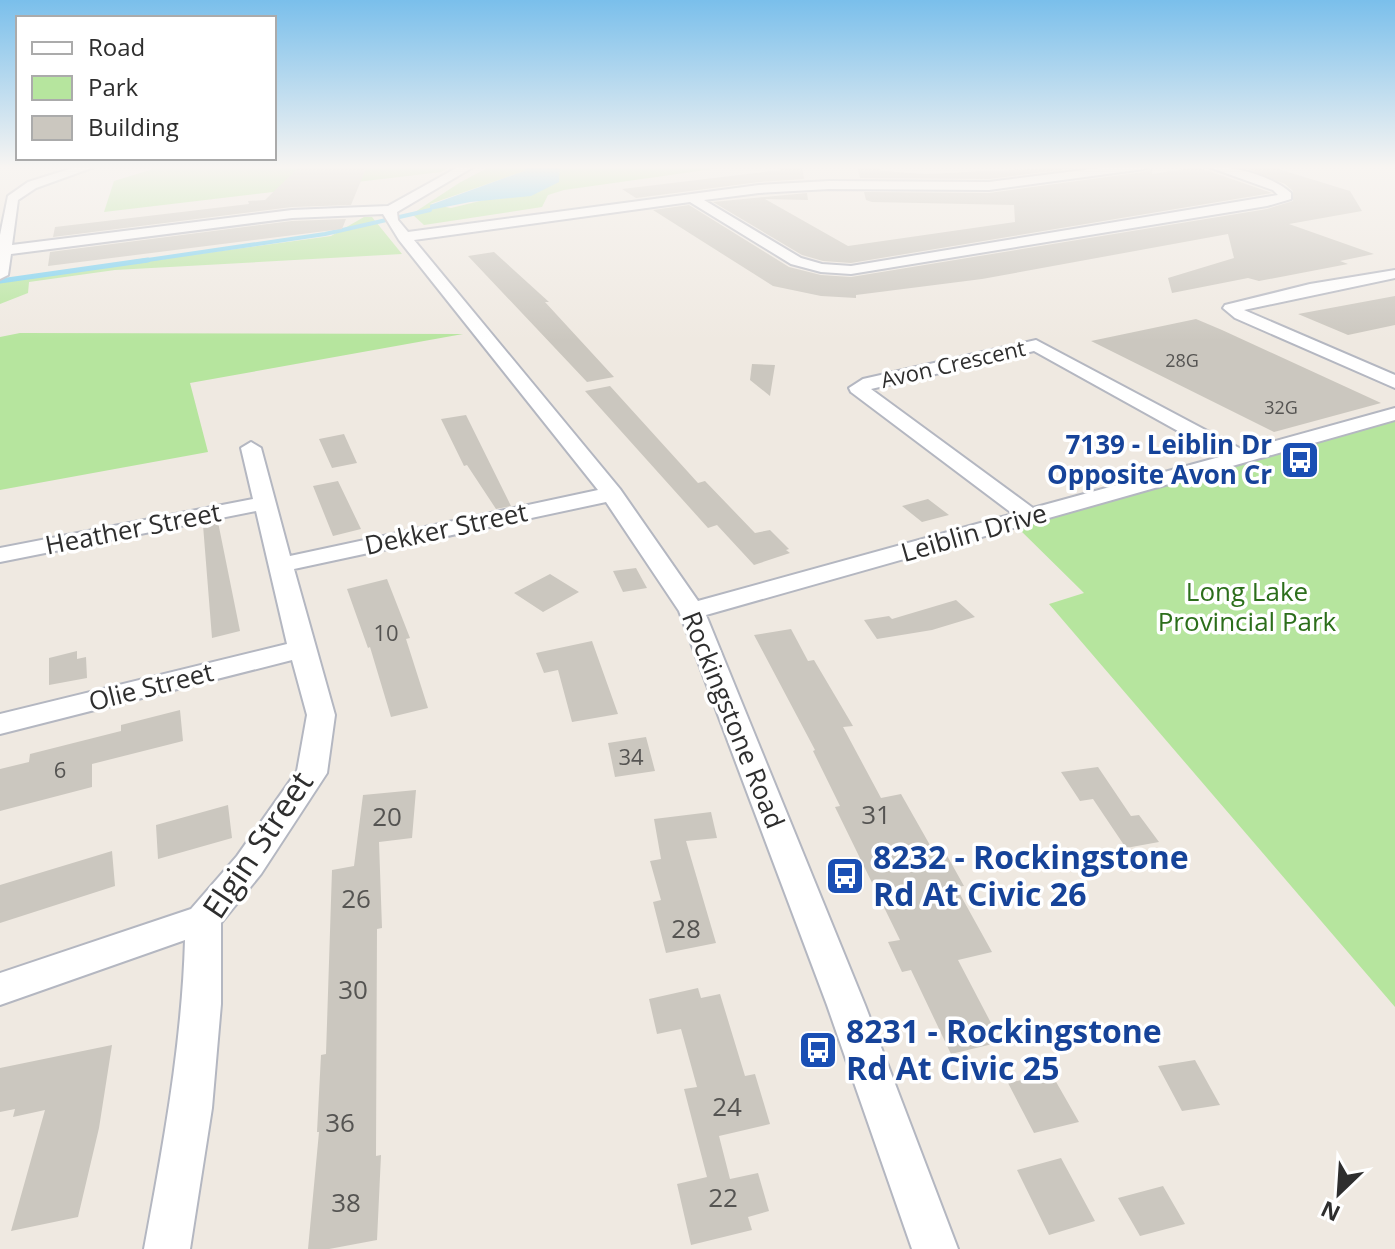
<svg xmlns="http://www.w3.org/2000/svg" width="1395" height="1249" font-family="'Open Sans',sans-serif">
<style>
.green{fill:#b6e59e}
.water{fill:#75cff0}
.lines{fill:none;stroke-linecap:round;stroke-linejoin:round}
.stream-far1{stroke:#75cff0;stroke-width:4}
.stream{stroke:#75cff0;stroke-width:5}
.building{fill:#cbc7bf}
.minor-casing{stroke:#b4b7c1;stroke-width:4}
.minor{fill:#fff;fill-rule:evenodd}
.labels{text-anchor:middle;stroke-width:7;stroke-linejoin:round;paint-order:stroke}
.far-number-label{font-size:18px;fill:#555452}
.far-street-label{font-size:22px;fill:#2e2e2e;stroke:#fff}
.number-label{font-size:22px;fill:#555452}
.transit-label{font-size:26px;font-weight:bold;fill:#164399;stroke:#fff;text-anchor:end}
.street-label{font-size:26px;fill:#2e2e2e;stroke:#fff}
.park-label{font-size:26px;fill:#2c6e1b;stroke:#fff}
.near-number-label{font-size:26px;fill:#555452}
.near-street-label{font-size:32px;fill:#2e2e2e;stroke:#fff}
.near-transit-label{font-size:32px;font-weight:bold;fill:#164399;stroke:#fff;text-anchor:start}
</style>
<rect width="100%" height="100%" fill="#efe9e1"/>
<path class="green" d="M163,166H451L441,172L104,212L114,181Z
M491,166H527L524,171L430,204L451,208L558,182L560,166H734L564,190L548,195L542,207L424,225L412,214L459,183Z
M364,217H372L402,254L115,270L29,282L28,293L0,304V281L331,236Z
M20,333L463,334L190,383L208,452L0,490V337Z
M1395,414V1007L1049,604L1084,593L1013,523Z"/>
<path class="water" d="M527,166H560L559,182L531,196L470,202L430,210V205L524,171Z"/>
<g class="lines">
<path class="stream-far1" d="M134,262L325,234L430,210"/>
<path class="stream" d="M0,281L148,260"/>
</g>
<path class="building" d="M300,166H367L351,205L292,207L53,237L55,227L249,204L248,201L265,200Z
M780,166H802L804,179L759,182L636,198L622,189L780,170Z
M857,166H879L881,171L927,174L1091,166L989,179L860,178Z
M1268,166L1350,191L1362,211L1289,224L1374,254L1340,261L1348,264L1259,281L1248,278L1172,293L1168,278L1234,258L1228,234L982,279L856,295V298L821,296L773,286L653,210L689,205L789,267L821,275L851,277L1267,209L1293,201V191L1285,184L1245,168Z
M1197,167L1272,193L851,263L823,261L802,255L713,202L807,193L808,200L765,199L848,246L1015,222L1014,205L872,202L866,200L864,192L989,193L1144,172L1152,168V174Z
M346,219L342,229L48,266L50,252L292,221Z
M494,252L549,302H545L614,377L587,382L468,256Z
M1395,296V325L1348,335L1298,314Z
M1196,319L1222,330L1381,403L1274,432L1091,341Z
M752,364L775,365L770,396L750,380Z
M610,386L698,483L705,481L755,533L770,530L789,549L786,550L790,553L754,565L717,525L708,528L585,391Z
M466,415L467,417L511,506L496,509L467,465L464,466L441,419Z
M344,434L357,463L332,468L319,439Z
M338,481L361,529L333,536L313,486Z
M928,499L949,515L922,522L902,506Z
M218,522L240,631L212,638L203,525Z
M636,568L647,588L623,592L613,571Z
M550,574L579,592L543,612L514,593Z
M387,579L410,638L406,639L428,708L391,717L370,647L368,648L347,589Z
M956,600L975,617L932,630L877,639L864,620L889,616L892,619Z
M791,629L808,661L814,660L853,726L843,727L881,798L901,794L935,854L945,852L964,886L956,887L992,952L958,960L1001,1042L951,1054L911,970L902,972L888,942L900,940L835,807L840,806L813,751L815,750L754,635Z
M592,641L618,714L572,722L558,670L544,673L536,653Z
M77,651V659L86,657L87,678L49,685V658Z
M180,710L183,741L92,764V787L0,811V769L29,762L30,754L121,731V725Z
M646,737L655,771L615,777L608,743Z
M1098,767L1131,816L1139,815L1159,842L1126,848L1093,799L1080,801L1061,772Z
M416,790L412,838L379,842L382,928L377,929L376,1156L381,1155L377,1240L329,1249H308L319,1132H317L321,1055L326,1054L332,870L354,866L363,795Z
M228,805L232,838L158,859L156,825Z
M711,812L717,838L686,841L716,943L666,953L653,902L661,900L650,861L661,859L654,819Z
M112,851L115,886L0,923V885Z
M698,988L701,998L720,994L745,1076L755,1074L770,1124L719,1136L730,1179L758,1173L769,1211L748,1217L752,1230L691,1245L677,1184L707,1177L684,1089L697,1087L681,1029L657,1034L649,999Z
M112,1045L99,1128L78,1217L11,1231L45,1110L13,1117L15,1109L0,1112V1068Z
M1195,1060L1220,1105L1182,1111L1158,1066Z
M1051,1073L1079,1122L1034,1133L1008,1083Z
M1061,1158L1095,1221L1049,1235L1017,1170Z
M1163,1186L1185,1224L1140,1236L1118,1198Z"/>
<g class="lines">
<g class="minor-casing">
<path id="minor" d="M79,166H97L36,188L18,200L12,245L292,210L388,206L460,166H475L397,212L398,220L408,232L759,185L829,181L989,182L1116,166H1150L1144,169L989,190L829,189L759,193L704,200L801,258L822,264L851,266L1278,195L1273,190L1206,166C1233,166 1271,175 1291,193V199L1267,206L851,274L821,272L791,264L690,202L414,240L620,489L698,601L1013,514L851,392L849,388L863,379L1036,340L1243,450L1395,408V420L706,615L865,1005L958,1249H912L827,1005L679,611L606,502L294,569L335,715L327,773L261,874L221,923V1004L212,1108L190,1249H144C163,1146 182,1045 185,940L0,1005V973L191,909L237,856L297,771L307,715L292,660L0,734V714L287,644L256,511L0,562V548L253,499L241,448L251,442L261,448L290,556L598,490L399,240L383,214L292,218L11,254L8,275L0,279V235L8,196L28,182ZM1034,351L1223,456L1033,508L871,389Z
M1395,270V278L1244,310L1395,375V388L1235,318L1223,308L1225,305L1310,284Z"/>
</g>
<use href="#minor" class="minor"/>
</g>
<linearGradient id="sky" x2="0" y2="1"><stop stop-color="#7abfeb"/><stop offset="0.49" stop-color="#f8f5f2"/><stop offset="1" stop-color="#f8f5f2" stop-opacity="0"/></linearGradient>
<rect width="1395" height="341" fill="url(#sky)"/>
<defs>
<g id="bus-square" transform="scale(2)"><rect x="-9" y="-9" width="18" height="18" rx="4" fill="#1a4fb4" stroke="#fff"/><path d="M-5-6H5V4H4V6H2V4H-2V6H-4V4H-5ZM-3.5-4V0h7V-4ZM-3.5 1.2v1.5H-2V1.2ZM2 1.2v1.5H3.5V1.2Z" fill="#fff"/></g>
</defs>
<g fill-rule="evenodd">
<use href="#bus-square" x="1300" y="460"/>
<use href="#bus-square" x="845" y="876"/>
<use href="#bus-square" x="818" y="1050"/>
</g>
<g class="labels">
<g class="far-number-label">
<text x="1182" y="367">28G</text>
<text x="1281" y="414">32G</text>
</g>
<g class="far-street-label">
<text transform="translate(953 364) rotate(-13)" y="8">Avon Crescent</text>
</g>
<g class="number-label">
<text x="386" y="641">10</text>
<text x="631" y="765">34</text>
<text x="60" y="778">6</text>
</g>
<g class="transit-label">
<text x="1272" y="454">7139 - Leiblin Dr<tspan x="1272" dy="30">Opposite Avon Cr</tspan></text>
</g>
<g class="street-label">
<text transform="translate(133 529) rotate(-11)" y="9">Heather Street</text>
<text transform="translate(446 529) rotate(-12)" y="9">Dekker Street</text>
<text transform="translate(974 533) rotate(-16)" y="9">Leiblin Drive</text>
<text transform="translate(151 687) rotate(-14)" y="9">Olie Street</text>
<text transform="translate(733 720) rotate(68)" y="9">Rockingstone Road</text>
</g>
<g class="park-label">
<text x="1247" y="601">Long Lake<tspan x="1247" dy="30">Provincial Park</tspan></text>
</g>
<g class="near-number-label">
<text x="876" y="824">31</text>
<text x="387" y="826">20</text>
<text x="356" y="908">26</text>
<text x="686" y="938">28</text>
<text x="353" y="999">30</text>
<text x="727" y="1116">24</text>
<text x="340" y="1132">36</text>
<text x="723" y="1207">22</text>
<text x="346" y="1212">38</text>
</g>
<g class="near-street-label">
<text transform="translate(258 845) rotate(-56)" y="11">Elgin Street</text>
</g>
<g class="near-transit-label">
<text x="873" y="869">8232 - Rockingstone<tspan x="873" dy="37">Rd At Civic 26</tspan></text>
<text x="846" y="1043">8231 - Rockingstone<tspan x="846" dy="37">Rd At Civic 25</tspan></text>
</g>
</g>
<rect x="16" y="16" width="260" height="144" fill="#ffffff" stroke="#ababab" stroke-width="2"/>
<rect x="32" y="42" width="40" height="12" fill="#ffffff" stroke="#ababab" stroke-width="2"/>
<text x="88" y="56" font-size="24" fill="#2e2e2e">Road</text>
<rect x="32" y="76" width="40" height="24" fill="#b6e59e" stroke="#ababab" stroke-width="2"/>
<text x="88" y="96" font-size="24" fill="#2e2e2e">Park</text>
<rect x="32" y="116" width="40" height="24" fill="#cbc7bf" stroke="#ababab" stroke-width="2"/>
<text x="88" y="136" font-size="24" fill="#2e2e2e">Building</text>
<g transform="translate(1339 1193) rotate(205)" stroke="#ffffff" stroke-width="6" paint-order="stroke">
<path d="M0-6L14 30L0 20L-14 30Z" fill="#2e2e2e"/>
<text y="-12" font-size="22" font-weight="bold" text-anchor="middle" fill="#2e2e2e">N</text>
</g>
</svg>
